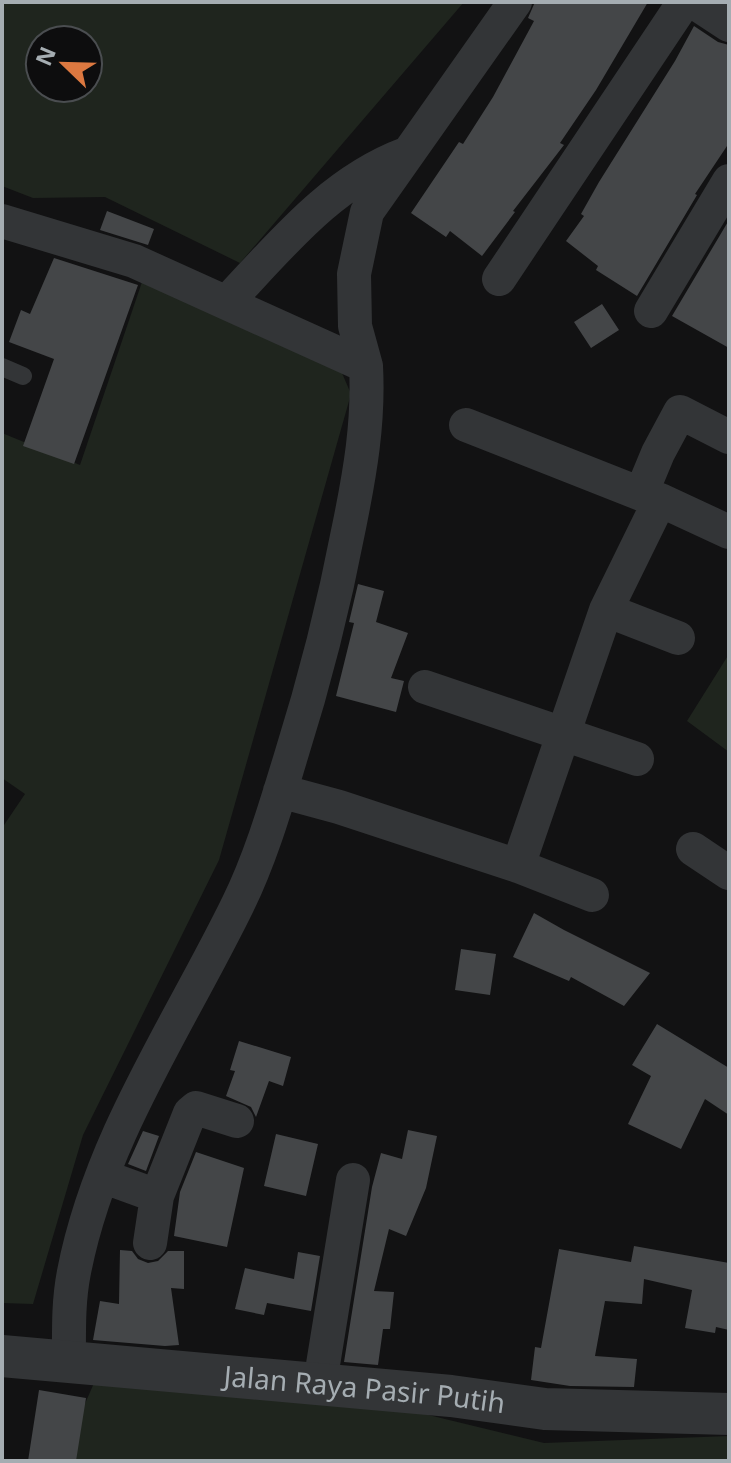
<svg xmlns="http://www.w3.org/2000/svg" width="731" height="1463" font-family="'Noto Sans',sans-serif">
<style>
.green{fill:#1f251e;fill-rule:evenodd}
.building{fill:#444648}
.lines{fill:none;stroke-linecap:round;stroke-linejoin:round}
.service{stroke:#333537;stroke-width:18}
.minor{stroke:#333537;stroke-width:34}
.tertiary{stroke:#333537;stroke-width:42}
.labels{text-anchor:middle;stroke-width:6;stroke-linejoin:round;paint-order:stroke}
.street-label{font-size:28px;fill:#a5adb2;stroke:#0d0d0e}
</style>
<rect width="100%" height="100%" fill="#121213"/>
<path class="green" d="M2,2H464L240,263L105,197L33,198L2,186ZM40,40H88V88H40Z
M144,276L333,352L351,394L219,860L83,1135L33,1304L2,1303V828L25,794L2,778V433L80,465Z
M729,654V752L687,721Z
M94,1383L346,1395L544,1443L729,1436V1461H60Z"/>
<path class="building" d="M535,2H648L596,90L560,143L564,145L513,211L515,212L482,256L450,231L446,237L411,213L459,142L463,144L493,97L534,21L528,18Z
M694,26L718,42L729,45V143L695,194L697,195L637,296L596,270L598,266L566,241L584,216L581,214L599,182L675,61Z
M107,211L154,229L148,245L100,230Z
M729,220V348L672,316Z
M54,258L138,285L74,464L23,446L54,359L9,342L21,310L30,314Z
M602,304L619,330L591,348L574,322Z
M358,584L384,591L376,622L408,633L391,678L404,681L396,712L336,696L354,623L349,622Z
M534,913L564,930L650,973L624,1006L571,977L569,981L513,957Z
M461,949L496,954L490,995L455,990Z
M657,1024L729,1068V1115L705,1099L681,1149L628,1124L651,1076L632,1065Z
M239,1041L291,1057L283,1086L269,1081L256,1117L251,1107L226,1096L235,1071L230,1070Z
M408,1130L437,1136L426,1188L406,1236L389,1229L374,1291L394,1292L390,1329H383L378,1365L344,1362L372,1187L381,1153L402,1159Z
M143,1131L159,1136L146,1171L128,1164Z
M276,1134L318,1144L306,1196L264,1186Z
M196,1152L244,1168L227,1247L174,1236L180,1192Z
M634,1246L729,1263V1330L716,1327L715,1333L685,1328L692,1290L644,1279L642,1304L605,1301L595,1356L637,1359L634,1387L570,1386L531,1380L535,1347L541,1348L559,1249L631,1262Z
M120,1250L132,1251L138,1259L148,1263L158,1261L168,1251H184V1289L171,1288L179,1345L165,1346L93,1340L100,1301L119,1304Z
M298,1252L320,1256L311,1311L267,1303L264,1315L235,1309L245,1268L294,1279Z
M39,1390L86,1398L76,1461H28Z"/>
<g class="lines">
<path class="service" d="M2,367L23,376"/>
<path class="minor" d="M694,2L729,25
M2,221L134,261L366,366C369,422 360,473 349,527C334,605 315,680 291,756C276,805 261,857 238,904C179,1025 100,1138 74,1272C68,1302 69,1332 69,1362
M499,279L684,2
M228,301C281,245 331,182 406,154
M651,311L729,181
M366,366L355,326L354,274L367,212L515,2
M466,425L641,494
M660,500L641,494L658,453L680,412L729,437
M606,610L678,638
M425,687L637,759
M280,791L339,807L518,866L606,610L660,500L729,532
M693,849L729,873
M518,866L592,895
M102,1176L157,1196
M150,1243L157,1196L190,1113L196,1108L237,1121
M320,1383L353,1180"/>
<path class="tertiary" id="s1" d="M2,1356L451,1396L545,1409L729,1414"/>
</g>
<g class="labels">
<g class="street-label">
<text dy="10" stroke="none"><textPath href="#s1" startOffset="364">Jalan Raya Pasir Putih</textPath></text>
</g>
</g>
<rect width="731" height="1463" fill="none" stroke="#a5adb2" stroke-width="8"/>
<g transform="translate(64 64) rotate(293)"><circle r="38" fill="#0d0d0e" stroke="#4a4d50" stroke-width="2"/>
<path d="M0-6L14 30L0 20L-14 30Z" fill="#dc7840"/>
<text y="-12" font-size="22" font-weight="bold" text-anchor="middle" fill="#a5adb2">N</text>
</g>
</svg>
